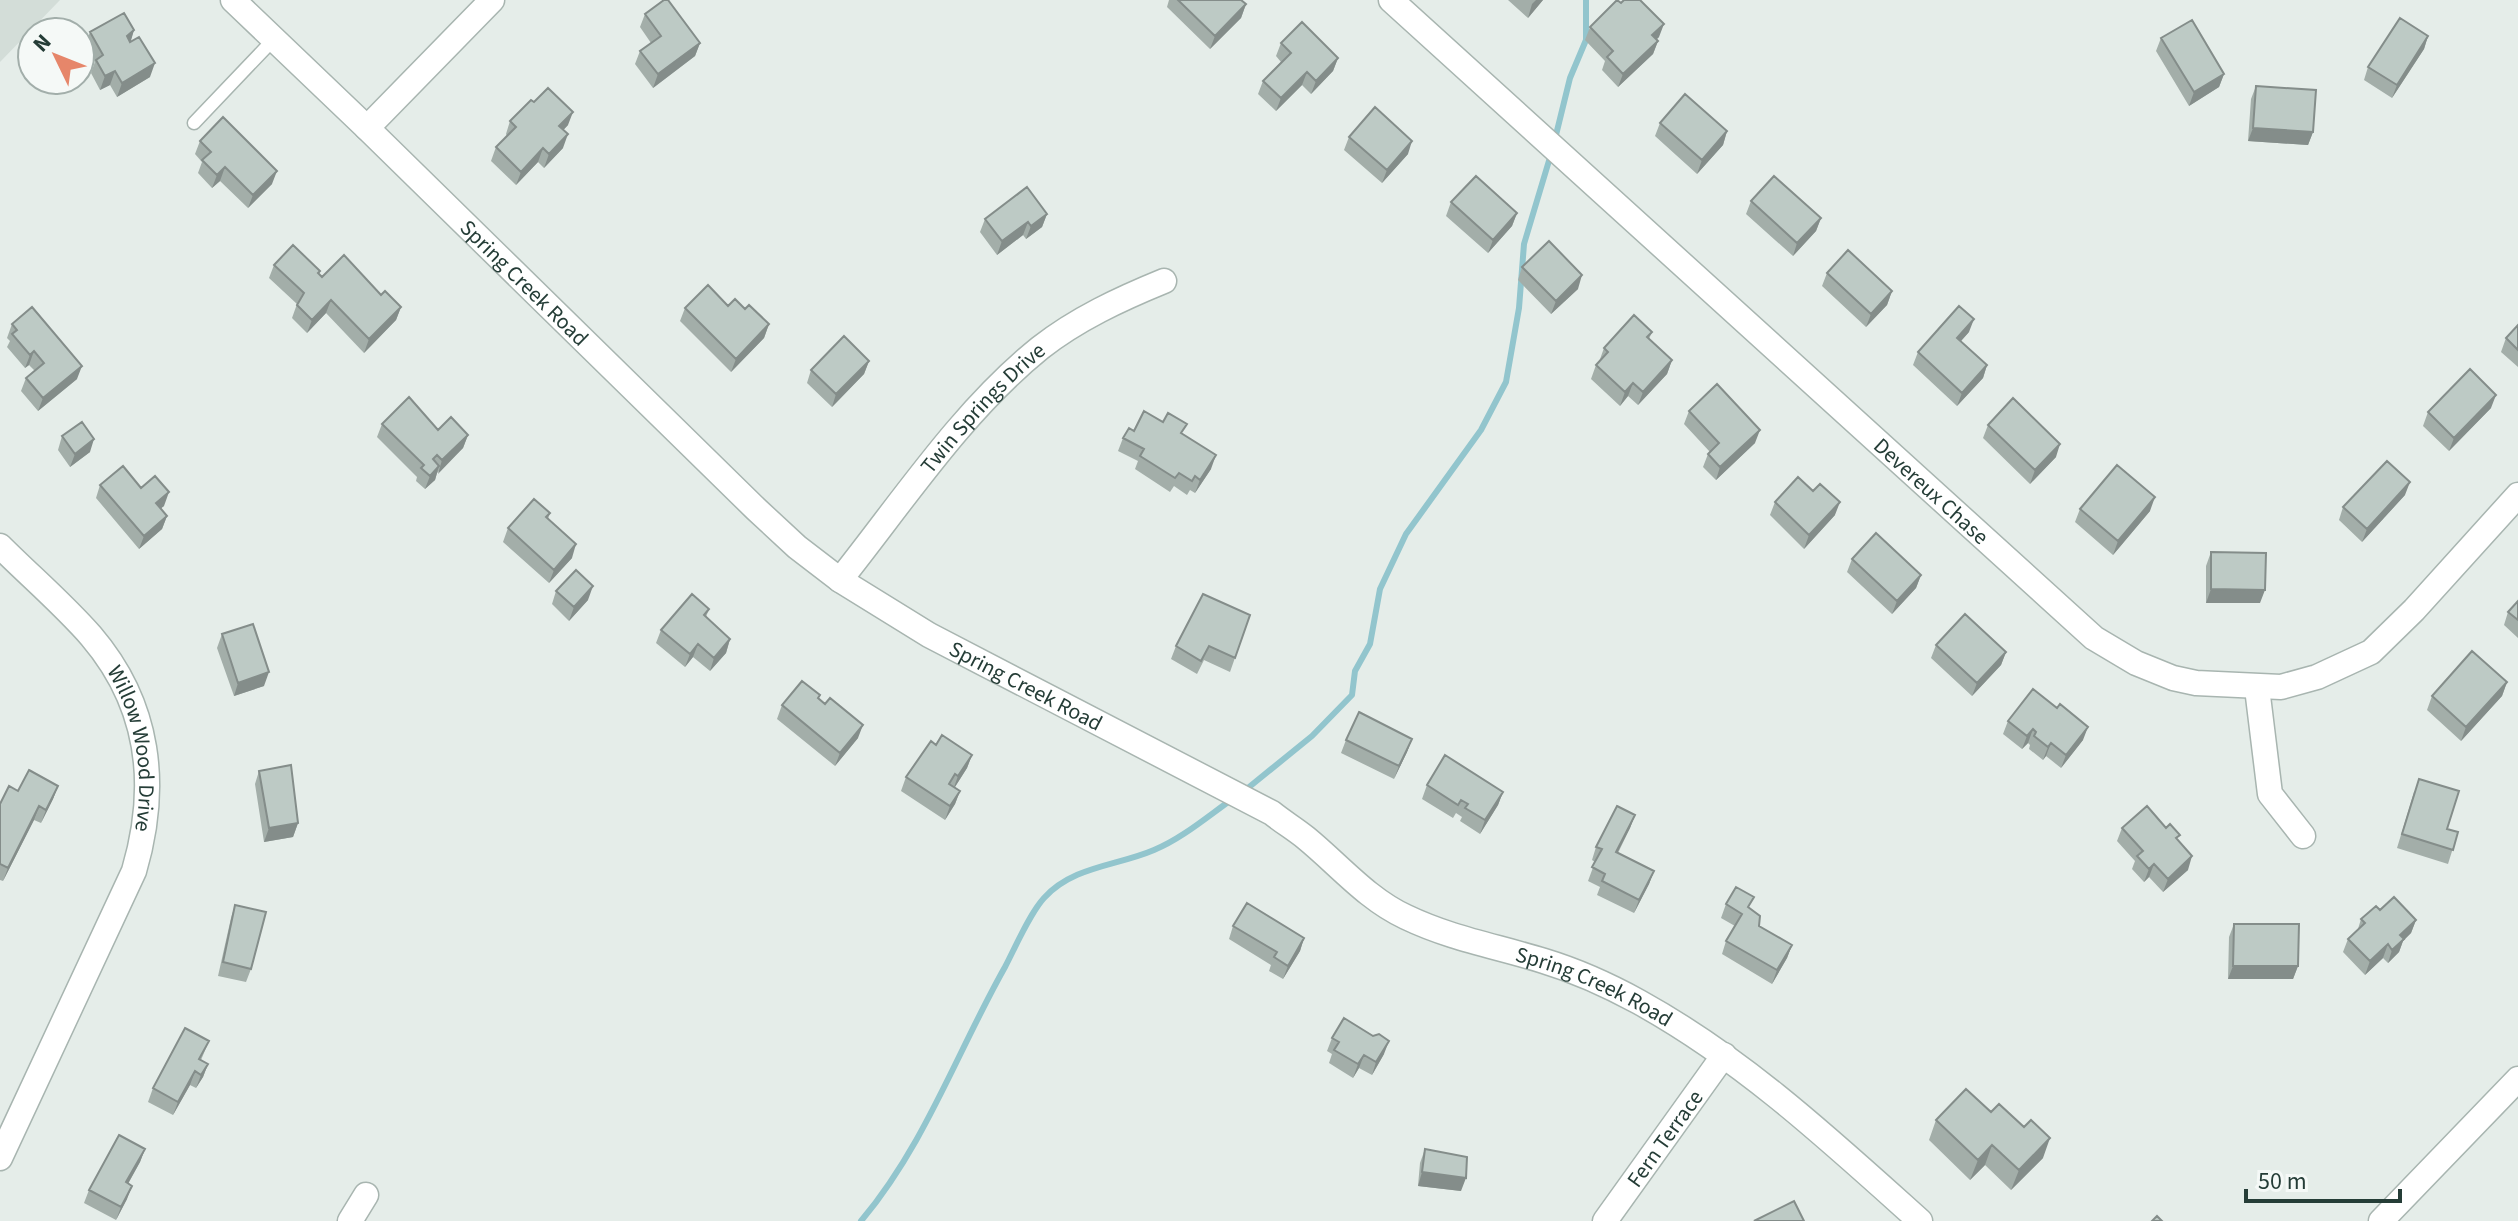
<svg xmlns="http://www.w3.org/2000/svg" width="2518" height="1221" font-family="'Source Sans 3',sans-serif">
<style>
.built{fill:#d3ddd8}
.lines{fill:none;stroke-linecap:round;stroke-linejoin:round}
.stream{stroke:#92c5cd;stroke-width:6}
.service-casing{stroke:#a8b5b0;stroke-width:15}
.minor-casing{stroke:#a8b5b0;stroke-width:27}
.tertiary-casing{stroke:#a8b5b0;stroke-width:27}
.service{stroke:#fff;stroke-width:12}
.minor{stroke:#fff;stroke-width:24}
.tertiary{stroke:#fff;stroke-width:24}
.wall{fill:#a3aea9}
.shaded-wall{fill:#848d8a}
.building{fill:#bdcac5;stroke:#848d8a;stroke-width:2}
.labels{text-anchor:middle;stroke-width:8;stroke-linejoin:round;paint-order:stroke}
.street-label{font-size:22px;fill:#253d37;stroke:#f5f9f7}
</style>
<rect width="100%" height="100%" fill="#e5ede9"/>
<path class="built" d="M0,0H60L0,62Z"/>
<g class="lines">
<path class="stream" d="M1555,139L1570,78L1586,40V0
M1243,792L1312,736L1352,695L1355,671L1370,644L1380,589L1406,534L1481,430L1506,382L1519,308L1524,244L1551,154
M861,1221C925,1145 957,1052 1005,967C1015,948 1030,913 1044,898C1073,866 1117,866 1154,850C1181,839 1207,817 1231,800"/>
<g class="service-casing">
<path id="service" d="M194,123L274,39"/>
</g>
<g class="minor-casing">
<g id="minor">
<path id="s1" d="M233,0L367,128L756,509L797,547L840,580L929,635L1272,813C1283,822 1295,829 1306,838C1339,865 1367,899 1406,917C1452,939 1496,946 1544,961C1577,971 1608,985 1639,1002C1744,1060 1831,1141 1920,1221"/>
<path id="s2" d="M1391,0L2094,638L2136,663L2173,678L2196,683L2281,687L2317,677L2371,652L2414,610L2518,495"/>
<path d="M367,128L492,0"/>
<path id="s3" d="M0,546C30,576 63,604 91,636C150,705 159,786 134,871L0,1158"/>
<path id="s4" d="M840,580C903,501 961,412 1040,348C1077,319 1120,299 1164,281"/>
<path d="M2257,688L2270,794L2303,836"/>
<path d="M350,1221L366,1195"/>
<path id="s5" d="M1605,1221L1724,1055"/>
</g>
</g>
<g class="tertiary-casing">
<path id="tertiary" d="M2381,1221L2518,1079"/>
</g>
<use href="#service" class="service"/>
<use href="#minor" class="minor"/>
<use href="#tertiary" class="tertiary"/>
</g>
<path class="wall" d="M1169,0H1241L1246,4L1241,18L1210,49L1167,7Z
M1508,0H1543L1528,18Z
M645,14L700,43L695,56L653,88L635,64L640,51L651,43L640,27Z
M1590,27L1659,37L1657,39L1658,41L1653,54L1618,87L1602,70L1605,61L1585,40Z
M134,30L130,42L150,77L117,97L110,85L100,90L91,73L95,62L85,46L90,32Z
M2428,36L2424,49L2392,98L2364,80L2368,67Z
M2161,38L2224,74L2219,87L2189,106L2156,51Z
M1281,43L1338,58L1333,71L1311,94L1302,85L1276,111L1258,94L1263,81L1281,62L1276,56Z
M2256,86L2313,132L2308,145L2248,141L2251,99Z
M510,121L568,125L563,130V148L544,168L538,162L516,185L491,161L496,147L507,136L506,134Z
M1660,123L1727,131L1723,145L1697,174L1655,136Z
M1349,137L1408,154L1382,183L1344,150Z
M200,141L272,184L248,208L220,181L212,188L198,173L202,162L195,154Z
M1751,201L1821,218L1816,231L1793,256L1746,214Z
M1451,202L1517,213L1512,226L1488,253L1446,216Z
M1047,214L1042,227L1026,239L1023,235L997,255L980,232L985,219Z
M274,265L320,271L319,274L322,277L381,295L401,307L396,320L364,353L326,313L307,333L292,318L297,304L269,278Z
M1522,267L1578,289L1551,314L1518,280Z
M1827,273L1892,291L1887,305L1866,327L1822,286Z
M728,306L745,309L769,324L764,338L731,372L680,321L685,308Z
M12,324L77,379L38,411L21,391L26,378L35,371L29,365L25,368L7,347L10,341L7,338Z
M2518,325V367L2501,352L2506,338Z
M1652,332L1649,339L1672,360L1667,374L1638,405L1628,396L1620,406L1591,379L1596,365L1599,362L1604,348Z
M1969,332L1961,341L1987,365L1983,378L1957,406L1913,365L1918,352Z
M869,361L864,374L832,407L807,383L811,370Z
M2491,408L2449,451L2423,426L2428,412Z
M1689,411L1755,443L1716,480L1703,467L1708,454L1710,452L1684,424Z
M382,424L438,430L468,435L463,448L437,473L435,480L425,489L416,481L417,477L377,437Z
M1988,425L2056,457L2030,484L1983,438Z
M1134,431L1183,434L1211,469L1195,493L1190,490L1187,495L1174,486L1170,492L1135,469L1138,461L1118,451L1123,438Z
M62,436L90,452L70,467L58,450Z
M100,485L141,488L164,506L161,508L167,516L162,529L139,549L96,498Z
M2405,495L2362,542L2339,520L2343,507Z
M1775,502L1835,515L1804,549L1770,515Z
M2080,509L2150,511L2113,555L2075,522Z
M550,513L548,519L572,558L549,583L503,542L508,528Z
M2211,552L2260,603H2206V566Z
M1852,559L1921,575L1916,588L1892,614L1847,572Z
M556,591L588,600L569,621L552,604Z
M2518,601V638L2504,625L2508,612Z
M709,609L706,617L730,639L726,653L710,671L693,657L685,667L656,643L661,630Z
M1250,615L1230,672L1204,660L1197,674L1171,659L1176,646Z
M222,634L264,686L234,696L217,648Z
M1936,645L2006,652L2001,665L1972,696L1931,658Z
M2507,682L2502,696L2461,741L2427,710L2432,696Z
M819,699L858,738L835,766L777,719L782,705Z
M2008,721L2083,740L2061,768L2046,756L2043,760L2029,749L2030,745L2028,743L2022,749L2003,734Z
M1412,739L1407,752L1394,779L1341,753L1346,740Z
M936,745L972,755L967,768L955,787L960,791L955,804L945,820L901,791L906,777Z
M259,771L298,823L293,837L264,842L255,784Z
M1427,785L1503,792L1498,805L1480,834L1460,821L1462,817L1456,813L1453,818L1422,799Z
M58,786L53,799L41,823L34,820L3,881L0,880V804Z
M2414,792L2447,829L2458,832L2448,864L2397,848Z
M1635,815L1630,828L1618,853L1654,871L1649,884L1634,913L1597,895L1600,887L1588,881L1595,862L1592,860L1596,847Z
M2122,828L2178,841L2188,870L2163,892L2149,877L2144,882L2132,869L2135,861L2117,841Z
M1726,904L1750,908L1759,926L1792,945L1787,958L1772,984L1722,954L1726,941L1735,926L1721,918Z
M235,905L251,969L246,982L218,976L231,918Z
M2380,910L2416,920L2411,933L2403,941L2399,952L2388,963L2383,958L2365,975L2343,952L2348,939L2358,929L2361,919Z
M2234,924L2298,966L2293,979H2228L2229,937Z
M1233,926L1304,938L1300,951L1283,979L1269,971L1271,965L1229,939Z
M1332,1038L1384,1054L1372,1075L1359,1068L1353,1078L1329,1063L1332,1054L1327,1051Z
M209,1041L201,1060L208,1064L203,1077L196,1088L190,1085L173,1115L148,1102L153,1088Z
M1991,1112L2043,1158L2011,1190L1985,1165L1970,1180L1929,1140L1936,1120Z
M145,1149L140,1162L128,1184L127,1199L116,1220L84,1203L89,1190Z
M1425,1149L1461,1191L1418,1186L1420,1163Z"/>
<path class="shaded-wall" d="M1536,0H1543L1528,18L1532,4Z
M1246,4L1241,18L1210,49L1215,36Z
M1664,24L1659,37L1647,48L1652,35Z
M134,30L130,44L127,36Z
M2428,36L2424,49L2392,98L2397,85Z
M1658,41L1653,54L1618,87L1623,74Z
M700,43L695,56L653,88L658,74Z
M1338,58L1333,71L1311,94L1316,81Z
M155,63L150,77L117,97L122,83Z
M115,71L110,85L100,90L105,76Z
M1307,72L1302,85L1276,111L1281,98Z
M2224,74L2219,87L2189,106L2194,92Z
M573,112L568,125L554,140L559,126Z
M2253,128L2313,132L2308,145L2248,141Z
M1727,131L1723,145L1697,174L1702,160Z
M568,134L563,148L544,168L549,154Z
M1412,141L1408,154L1382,183L1387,170Z
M543,148L538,162L516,185L521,172Z
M225,167L220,181L212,188L217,175Z
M277,171L272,184L248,208L253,195Z
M1517,213L1512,226L1488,253L1493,240Z
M1047,214L1042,227L1026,239L1031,226Z
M1821,218L1816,231L1793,256L1797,243Z
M1028,222L1023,235L997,255L1002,241Z
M1582,275L1578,289L1551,314L1556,301Z
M1892,291L1887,305L1866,327L1871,314Z
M331,300L326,313L307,333L312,320Z
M401,307L396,320L364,353L369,339Z
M1974,319L1969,332L1952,351L1957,338Z
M769,324L764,338L731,372L736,359Z
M34,351L29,365L25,368L30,355Z
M1672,360L1667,374L1638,405L1643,392Z
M869,361L864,374L832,407L836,394Z
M1987,365L1983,378L1957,406L1962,393Z
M82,366L77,379L38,411L43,398Z
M1633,383L1628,396L1620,406L1625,392Z
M2496,395L2491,408L2449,451L2454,438Z
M1760,430L1755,443L1716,480L1720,467Z
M468,435L463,448L438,474L442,460Z
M94,439L90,452L70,467L75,454Z
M2060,444L2056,457L2030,484L2035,470Z
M1216,455L1211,469L1195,493L1200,480Z
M439,466L435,480L425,489L430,476Z
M2410,482L2405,495L2362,542L2367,529Z
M169,492L164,506L151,516L156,503Z
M2155,497L2150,511L2113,555L2118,541Z
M1840,502L1835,515L1804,549L1809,535Z
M167,516L162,529L139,549L144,536Z
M576,544L572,558L549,583L554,570Z
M1921,575L1916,588L1892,614L1897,601Z
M593,586L588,600L569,621L574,607Z
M2211,589L2265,590L2260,603H2206Z
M730,639L726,653L710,671L714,658Z
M698,644L693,657L685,667L690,654Z
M2006,652L2001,665L1972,696L1977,683Z
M269,672L264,686L234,696L238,683Z
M2507,682L2502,696L2461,741L2466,727Z
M863,725L858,738L835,766L840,753Z
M2088,727L2083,740L2061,768L2066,755Z
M2033,729L2028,743L2022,749L2027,736Z
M1412,739L1407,752L1394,779L1399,766Z
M2051,743L2046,756L2043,760L2048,747Z
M972,755L967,768L953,790L958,776Z
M58,786L53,799L41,823L46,810Z
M960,791L955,804L945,820L950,806Z
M1503,792L1498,805L1480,834L1485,820Z
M39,806L34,820L3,881L8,868Z
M1635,815L1630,828L1611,865L1616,852Z
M298,823L293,837L264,842L269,828Z
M2192,856L2188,870L2163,892L2168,879Z
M2154,864L2149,877L2144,882L2149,869Z
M1654,871L1649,884L1634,913L1639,900Z
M2416,920L2411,933L2403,941L2399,952L2388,963L2392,950L2400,935Z
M1304,938L1300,951L1283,979L1288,966Z
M2388,944L2383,958L2365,975L2370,961Z
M1792,945L1787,958L1772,984L1777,970Z
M2233,966H2298L2293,979H2228Z
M1389,1041L1384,1054L1372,1075L1376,1062Z
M1364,1055L1359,1068L1353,1078L1358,1064Z
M208,1064L203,1077L196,1088L201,1075Z
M195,1071L190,1085L173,1115L178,1102Z
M2050,1138L2043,1158L2011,1190L2019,1170Z
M1992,1145L1985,1165L1970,1180L1978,1160Z
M145,1149L140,1162L121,1196L126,1182Z
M1422,1172L1466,1178L1461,1191L1418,1186Z
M132,1186L127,1199L116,1220L121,1207Z"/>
<path class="building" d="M664,0H668L700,43L658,74L640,51L661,36L645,14Z
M1178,0H1241L1246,4L1215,36Z
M1617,0L1621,3L1624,0H1640L1664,24L1652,35L1658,41L1623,74L1607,57L1613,51L1590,27Z
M124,13L134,30L127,36L130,42L139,37L155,63L122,83L115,71L105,76L96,60L103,55L90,32Z
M2400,18L2428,36L2397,85L2368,67Z
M2192,20L2224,74L2194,92L2161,38Z
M1302,22L1338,58L1316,81L1307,72L1281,98L1263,81L1291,53L1281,43Z
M2256,86L2316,90L2313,132L2253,128Z
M548,88L573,112L559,126L568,134L549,154L543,148L521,172L496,147L516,127L510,121L531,100L534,102Z
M1685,94L1727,131L1702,160L1660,123Z
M1375,107L1412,141L1387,170L1349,137Z
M223,117L277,171L253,195L225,167L217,175L202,160L211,152L200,141Z
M1476,176L1517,213L1493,240L1451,202Z
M1774,176L1821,218L1797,243L1751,201Z
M1027,187L1047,214L1031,226L1028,222L1002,241L985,219Z
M1549,241L1582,275L1556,301L1522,267Z
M293,245L320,271L318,273L322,277L344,255L381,295L385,291L401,307L369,339L331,300L312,320L297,305L304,293L274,265Z
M1848,250L1892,291L1871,314L1827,273Z
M708,285L728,306L735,299L745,309L749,305L769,324L736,359L685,308Z
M1959,306L1974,319L1957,338L1987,365L1962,393L1918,352Z
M32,307L82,366L43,398L26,378L44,363L34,351L30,355L12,334L17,330L12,324Z
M1634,315L1652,332L1647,337L1672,360L1643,392L1633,383L1625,392L1596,365L1608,352L1604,348Z
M2518,325V350L2506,338Z
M844,336L869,361L836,394L811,370Z
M2470,369L2496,395L2454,438L2428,412Z
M1717,384L1760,430L1720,467L1708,454L1719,443L1689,411Z
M409,397L438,430L451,417L468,435L442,460L437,455L433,459L439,466L430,476L421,468L424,465L382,424Z
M2013,398L2060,444L2035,470L1988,425Z
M1144,411L1163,422L1168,413L1187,424L1181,433L1216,455L1200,480L1195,476L1192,481L1179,473L1175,478L1140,456L1144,449L1123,438L1129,428L1134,431Z
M82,422L94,439L75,454L62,436Z
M2387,461L2410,482L2367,529L2343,507Z
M2117,465L2155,497L2118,541L2080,509Z
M123,466L141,488L155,476L169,492L156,503L167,516L144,536L100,485Z
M1798,477L1813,491L1820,484L1840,502L1809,535L1775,502Z
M534,499L550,513L546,517L576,544L554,570L508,528Z
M1876,533L1921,575L1897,601L1852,559Z
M2211,552L2266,553L2265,590L2211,589Z
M576,570L593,586L574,607L556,591Z
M692,594L709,609L704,615L730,639L714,658L698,644L690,654L661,630Z
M1203,594L1250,615L1235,658L1209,646L1201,661L1176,646Z
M2518,601V620L2508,612Z
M1965,614L2006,652L1977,683L1936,645Z
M253,624L269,672L238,683L222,634Z
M2472,651L2507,682L2466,727L2432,696Z
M802,681L820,695L818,698L825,704L830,698L863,725L840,753L782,705Z
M2033,689L2057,708L2060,704L2088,727L2066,755L2051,743L2048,747L2034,736L2036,732L2033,729L2027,736L2008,721Z
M1359,712L1412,739L1399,766L1346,740Z
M942,735L972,755L958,776L955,774L949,784L960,791L950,806L906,777L931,741L936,745Z
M1445,755L1503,792L1485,820L1465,808L1468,804L1461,800L1458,805L1427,785Z
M291,765L298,823L269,828L259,771Z
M29,770L58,786L46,810L39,806L8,868L0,864V804L9,786L18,791Z
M2419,779L2459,791L2447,829L2458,832L2453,850L2402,834Z
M1617,806L1635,815L1616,852L1654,871L1639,900L1602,881L1605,874L1592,867L1602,849L1596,847Z
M2147,806L2166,828L2170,824L2180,835L2176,838L2192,856L2168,879L2154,864L2149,869L2137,856L2143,851L2122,828Z
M1736,887L1754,897L1748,907L1760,916L1759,926L1792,945L1777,970L1726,941L1742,914L1726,904Z
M2394,897L2416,920L2400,935L2404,939L2392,950L2388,944L2370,961L2348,939L2365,923L2361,919L2376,906L2380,910Z
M1247,903L1304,938L1288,966L1274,957L1277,952L1233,926Z
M235,905L266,912L251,969L223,962Z
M2234,924H2299L2298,966H2233Z
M1344,1018L1373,1036L1379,1034L1389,1041L1376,1062L1364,1055L1358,1064L1334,1050L1339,1042L1332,1038Z
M185,1028L209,1041L199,1059L208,1064L201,1075L195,1071L178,1102L153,1088Z
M1966,1089L1991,1112L1999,1104L2024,1127L2031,1120L2050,1138L2019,1170L1992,1145L1978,1160L1936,1120Z
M119,1135L145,1149L126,1182L132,1186L121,1207L89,1190Z
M1425,1149L1467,1157L1466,1178L1422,1172Z
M1794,1201L1804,1221H1754Z
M2157,1216L2162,1221H2152Z"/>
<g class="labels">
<g class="street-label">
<text dy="8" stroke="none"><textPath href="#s1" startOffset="406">Spring Creek Road</textPath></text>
<text dy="8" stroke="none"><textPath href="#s4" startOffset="224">Twin Springs Drive</textPath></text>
<text dy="8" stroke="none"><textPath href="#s2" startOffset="730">Devereux Chase</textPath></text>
<text dy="8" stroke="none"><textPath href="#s1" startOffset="1054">Spring Creek Road</textPath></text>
<text dy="8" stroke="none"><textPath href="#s3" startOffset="252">Willow Wood Drive</textPath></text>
<text dy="8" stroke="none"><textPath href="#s1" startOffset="1702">Spring Creek Road</textPath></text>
<text dy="8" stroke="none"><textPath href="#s5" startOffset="102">Fern Terrace</textPath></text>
</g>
</g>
<g transform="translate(56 56) rotate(313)"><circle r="38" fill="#f5f9f7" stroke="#a2aeaa" stroke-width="2"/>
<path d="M0-6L14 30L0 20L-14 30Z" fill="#e6866a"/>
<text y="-12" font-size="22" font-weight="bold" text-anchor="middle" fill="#253d37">N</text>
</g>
<path d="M2246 1189v12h154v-12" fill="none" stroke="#253d37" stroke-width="4"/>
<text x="2258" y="1189" font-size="24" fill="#253d37" stroke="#f5f9f7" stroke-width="6" paint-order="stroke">50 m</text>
</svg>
